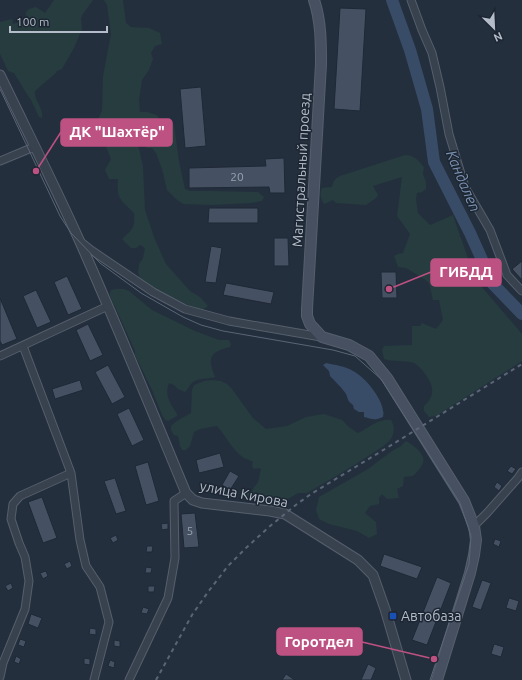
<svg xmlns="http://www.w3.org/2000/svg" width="522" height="680" font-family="Ubuntu,sans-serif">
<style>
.green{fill:#263c3f}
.water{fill:#394c67}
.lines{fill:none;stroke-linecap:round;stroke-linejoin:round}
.river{stroke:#394c67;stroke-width:12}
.building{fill:#455162;stroke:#1f2835}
.minor-casing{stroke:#565f6c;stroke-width:9}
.tertiary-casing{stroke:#565f6c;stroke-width:11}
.secondary-casing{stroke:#565f6c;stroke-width:12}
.minor{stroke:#38414e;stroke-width:7}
.tertiary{stroke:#38414e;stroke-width:9}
.secondary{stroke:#465061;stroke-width:10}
.tram{stroke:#5a6575;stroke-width:1}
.rail{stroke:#5a6575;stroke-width:2;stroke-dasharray:4 4;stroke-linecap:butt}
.transit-dot{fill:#1a4fb4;stroke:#1d2633;stroke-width:1.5}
.labels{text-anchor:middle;stroke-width:3;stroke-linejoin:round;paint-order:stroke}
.number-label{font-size:12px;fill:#98a1af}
.street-label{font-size:14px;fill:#b4bcc9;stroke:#1d2633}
.poi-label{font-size:14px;fill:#b4bcc9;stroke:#1d2633;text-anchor:start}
.water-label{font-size:15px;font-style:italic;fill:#7c92b1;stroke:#1d2633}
.leader{fill:none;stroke:#bd5182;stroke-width:1.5}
.callout-dot{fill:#bd5182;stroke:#1d2633;stroke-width:1.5}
.callout{fill:#bd5182;stroke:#bd5182;stroke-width:1.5}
.callout-label{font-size:15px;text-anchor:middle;font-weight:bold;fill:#fff}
</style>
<rect width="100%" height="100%" fill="#242f3e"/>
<path class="green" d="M54,0H93L83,14L81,18L82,29L74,48L62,69L57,71L56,73L35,91C34,101 44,108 42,118L39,117L31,100L28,96L14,73L8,71L0,54V22L12,19L13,24L24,20L29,23L33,21L26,15V12L29,9L36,7L45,13Z
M104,0H123L126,23L131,27L149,28L160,33L162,44L155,46L151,53L153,59L149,70L142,80L139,100L140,112H147L157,115L161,122H172L174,125L179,161L185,189L190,191H213L258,192L264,197L262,201L251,203L211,205L183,204L176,199L167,190L162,169L156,153L152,148H147L141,143L138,145L140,153L143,167L145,210L154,237L166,264L190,291L200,297L208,306L202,310L188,305L153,288L140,278L138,272L139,264L143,258L145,248L140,245L136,248H131L122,239C133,229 135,228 134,213C121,200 116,199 118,179H109L105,170L111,159L102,136L98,119L102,111L103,76L111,34L107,5Z
M405,155C414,155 419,161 424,167L423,174L426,182V189L422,192L417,193L416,199L418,213L430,225L453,215L475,279L522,334V361L436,416L429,417L424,411V406C437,394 433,384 423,371C420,368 418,365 414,363C405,360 393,362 384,359L382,350L384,346L412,345V326H420L422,323L436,329L443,320L439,300H433L429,283L424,279L406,268L398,267L394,256L398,254L403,253L410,234L397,216L402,177L373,186L378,195L376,198L366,205L336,203L333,200L324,204C321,199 319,193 322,188L332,187C333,182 334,179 340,176Z
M116,289H124L129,291L152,310L195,331L219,340H229L231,344L230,347C210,352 207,357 215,377C208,379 199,378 193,382C189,385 188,390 185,392L178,389L174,385L169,383C164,396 171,404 177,414V416L168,421L165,420L162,415L152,390L135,355V351L110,296V293L111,290Z
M212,380L221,381L227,384L232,389L253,418L266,429L287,426L306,417L324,414L342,420L349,427L358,433C369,428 378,418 391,420C395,426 395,434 390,440C386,445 379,449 373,453C352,467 329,480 307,493H298L283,502L280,503L262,499L243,498L241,491L243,489L252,491C254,487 256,485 258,482C260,478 259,473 261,469L258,468L254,469L252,466L253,462C250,460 247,459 244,458C232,450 226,436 217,426L200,429L194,432L190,446L186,450H182L180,446L178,436L174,435L171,430V426C177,420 184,417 191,413L192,390L194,385L204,381Z
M406,441C413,445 426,454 423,463C421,468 416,473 413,476L404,477L403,486L397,489L399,498L387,499L382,494L379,498V504L370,506L365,513L376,522L377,534L369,538L357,531L329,524L319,519L316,510L319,497L368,469L392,451L401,446Z"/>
<path class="water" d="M326,363C335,365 345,366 353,371C365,377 382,398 383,411C384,413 383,415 383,417C374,421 372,419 364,417V412H359L354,409L353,405C347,400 349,401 346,394C344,390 333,379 330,376L329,371L323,365Z"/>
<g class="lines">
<path class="river" d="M392,0L410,50L427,109L434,162L470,233L493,284L522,314"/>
</g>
<path class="building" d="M340,8L366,9L360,111L334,109Z
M201,87L206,146L185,148L180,89Z
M284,158L285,193H270L269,187L189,188V168L266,166L265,159Z
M209,208H258V223H208Z
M274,238H288L289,266H274Z
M211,246L222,248L216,283L205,282Z
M522,261V280L512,269Z
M381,272H396L397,298H382Z
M67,276L82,309L68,315L54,282Z
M226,283L274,292L271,304L223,295Z
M36,290L51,322L37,328L23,296Z
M0,298L17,339L2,345L0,341Z
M88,324L103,355L90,361L76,330Z
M108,365L125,397L112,404L95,372Z
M80,380L83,390L55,399L52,389Z
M129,408L144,440L132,446L117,414Z
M220,453L224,467L199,473L196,460Z
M148,462L159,501L146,505L135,466Z
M511,466L516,469L512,474L507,471Z
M230,471L239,476L230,490L222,485Z
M115,478L126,511L116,514L104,481Z
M497,482L502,486L499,491L494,487Z
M42,497L57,538L43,543L28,502Z
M195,513L199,547L184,548L181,514Z
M168,523V529L162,530L161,524Z
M116,535L118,540L113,543L110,538Z
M495,539L501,541L499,547L493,544Z
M147,546H153L152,552H146Z
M384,554L422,567L417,579L380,566Z
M70,561L72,566L67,569L64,564Z
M146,567L152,568L151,573H145Z
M46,571L48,576L43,579L40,573Z
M437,577L451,583L427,645L412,640Z
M482,580L491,583L481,610L472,607Z
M11,583L13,588L8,591L5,586Z
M148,586H155L154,592H148Z
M509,598L519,601L516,611L506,608Z
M143,607L149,609L147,614L141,613Z
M31,614L42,618L38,628L28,624Z
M90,628L96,629V635L89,634Z
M20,639L26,641L24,647L18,645Z
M114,640L120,641V647L114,646Z
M494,644L504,647L501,657L491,654Z
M16,656L21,659L19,664L14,662Z
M84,658L90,659V665L84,664Z
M110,660L115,662L114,668L108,666Z
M368,664L376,668L371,680H361Z
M286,674L295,680H282Z"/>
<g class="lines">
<g class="minor-casing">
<path id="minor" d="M411,0L422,30L432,53L440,87L449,134L465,187L490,230L507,275L522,291
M0,161L29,149L36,148
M81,242L91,250L153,292L185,309L229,321L321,337
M23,346L71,473L80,540L86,566L100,587L109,622L94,680
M0,356L108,306
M474,526L487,513L518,478L522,472
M0,677L3,663L25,609L29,581L25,557L19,543L11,519L13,504L20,496L71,473
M129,680L168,598L175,558L174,501L186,493"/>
</g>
<g class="tertiary-casing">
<path id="tertiary" d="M0,75C27,131 55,186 80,242C117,325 151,409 186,493L193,500L202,503L270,511L285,514L358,560L373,575L385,609L406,680"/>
</g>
<g class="secondary-casing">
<path id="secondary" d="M314,0C321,21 321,42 321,64L307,309V316L310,324L322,337L349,345L369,356L387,378L464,501L474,526L476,540L474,555L470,573L437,680"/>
</g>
<use href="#minor" class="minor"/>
<use href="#tertiary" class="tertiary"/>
<use href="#secondary" class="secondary"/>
<path class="tram" d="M0,89L60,216L71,233L100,263L141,293L183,317L201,325L223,331L333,350L355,356L381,379L460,503L471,536L469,564L430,680"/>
<path class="rail" d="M156,680L192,615L208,592L228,566L247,547L269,527L297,504L311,494L385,449L522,364"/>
</g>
<rect class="transit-dot" x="389" y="612" width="8" height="8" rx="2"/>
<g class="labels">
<g class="number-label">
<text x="237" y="181">20</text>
<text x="190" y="535">5</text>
</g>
<g class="street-label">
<text transform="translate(301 170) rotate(-87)" y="5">Магистральный проезд</text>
<text transform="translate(244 494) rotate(11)" y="5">улица Кирова</text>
</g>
<g class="poi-label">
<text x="401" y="621">Автобаза</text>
</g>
<g class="water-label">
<text transform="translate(463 181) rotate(67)" y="5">Кандалеп</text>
</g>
</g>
<path class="leader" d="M36 171L61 132M389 289L431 272M434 659L362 642"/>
<g class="callout-dot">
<circle cx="36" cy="171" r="4"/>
<circle cx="389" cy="289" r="4"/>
<circle cx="434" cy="659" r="4"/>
</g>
<g class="callout">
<rect x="61" y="119" width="111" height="27" rx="4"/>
<rect x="431" y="259" width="70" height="27" rx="4"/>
<rect x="277" y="628" width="85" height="27" rx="4"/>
</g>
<g class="callout-label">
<text x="117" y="137">ДК "Шахтёр"</text>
<text x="466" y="277">ГИБДД</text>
<text x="319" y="647">Горотдел</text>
</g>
<g transform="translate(494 28) rotate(156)" stroke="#1d2633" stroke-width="3" paint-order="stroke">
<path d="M0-3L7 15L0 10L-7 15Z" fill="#b4bcc9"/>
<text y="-6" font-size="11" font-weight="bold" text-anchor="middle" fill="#b4bcc9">N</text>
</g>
<path d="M10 26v6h97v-6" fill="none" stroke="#b4bcc9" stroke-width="2"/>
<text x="16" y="26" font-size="12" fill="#b4bcc9" stroke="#1d2633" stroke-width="3" paint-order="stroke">100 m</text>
</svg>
